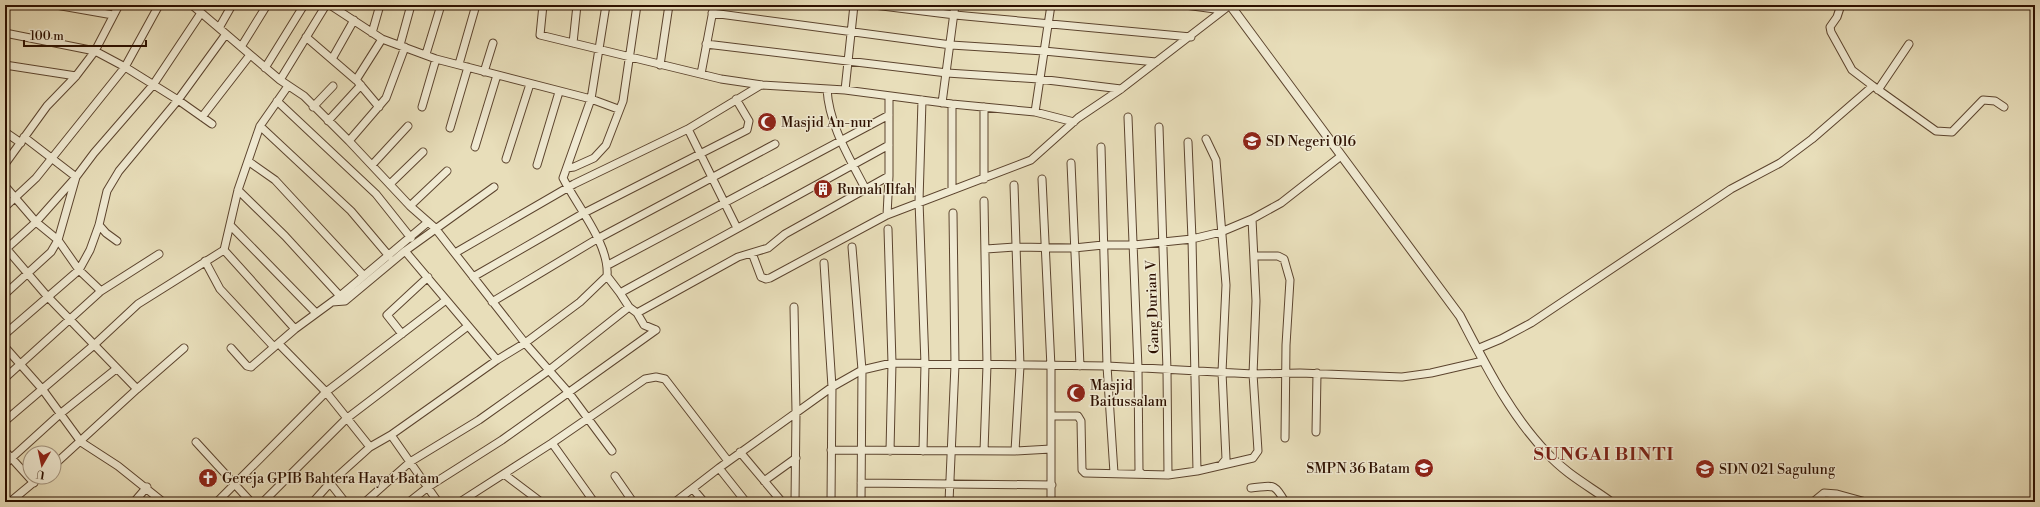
<svg xmlns="http://www.w3.org/2000/svg" width="2040" height="507" font-family="'Libre Bodoni',serif">
<style>
.lines{fill:none;stroke-linecap:round;stroke-linejoin:round}
.minor-casing{stroke:#5c442e;stroke-width:9}
.tertiary-casing{stroke:#5c442e;stroke-width:10}
.minor{stroke:#f0ead2;stroke-width:7}
.tertiary{stroke:#f0ead2;stroke-width:8}
.labels{text-anchor:middle;stroke-width:3;stroke-linejoin:round;paint-order:stroke}
.poi-label{font-size:14px;fill:#2d1000;stroke:#f0ead2;text-anchor:start}
.street-label{font-size:14px;fill:#2d1000;stroke:#f0ead2}
.district-label{font-size:18px;font-weight:bold;letter-spacing:1px;fill:#7a1f14;stroke:#f0ead2}
</style>
<rect width="100%" height="100%" fill="#e8deba"/>
<filter id="stains"><feTurbulence type="fractalNoise" baseFrequency=".005" numOctaves="4"/><feColorMatrix values="0 0 0 0 .2 0 0 0 0 .09 0 0 0 0 .02 0 0 0 .5 -.17"/></filter>
<radialGradient id="worn" r=".72"><stop offset=".6" stop-color="#630" stop-opacity="0"/><stop offset="1" stop-color="#630" stop-opacity=".3"/></radialGradient>
<g class="lines">
<g class="minor-casing">
<path id="minor" d="M56,5L113,15
M192,5L280,80L304,96L349,141L410,206L435,228L525,343L569,393L612,451
M543,5L540,35L721,79L762,85L845,90L952,104L1035,112L1074,122
M606,5L591,99L618,109
M874,5L955,15L1191,37
M1185,5L1215,9L1220,12
M1841,5L1837,17L1830,27L1831,32L1852,70L1873,86
M712,13L951,45L1044,51L1156,62
M219,28L232,5
M5,33L95,51L125,67L178,100L212,124
M372,33L380,5
M306,37L356,80L382,39
M573,43L577,5
M706,44L947,73L1039,79L1121,89
M400,45L411,5
M241,47L267,5
M426,54L441,5
M332,59L354,20
M459,64L476,5
M5,65L76,76
M660,65L669,5
M265,68L304,5
M484,72L493,43
M701,74L714,5
M280,80L326,5
M358,82L379,107
M288,86L260,126L238,190L224,250L295,329
M827,89C829,125 849,157 865,188
M845,90L854,5
M1878,90L1909,44
M922,100L919,201L925,364L923,451
M277,101L376,194L411,238
M942,103L955,5
M313,107L333,86
M422,107L436,59
M1035,112L1051,5
M202,117L250,55
M1128,117L1138,368L1139,471L1141,473
M328,121L361,85
M260,126L351,211L389,256
M1159,127L1167,370L1168,475
M450,128L468,67
M688,129L737,228
M5,132L21,143
M1206,139L1216,160L1226,285L1222,372L1226,459L1222,464
M349,141L386,98L405,47
M1188,142L1192,239L1197,471
M475,147L497,75
M1101,147L1107,366L1114,473
M506,159L530,84
M248,161L275,180L364,276
M1071,163L1080,366
M5,164L47,106L76,76L95,51L119,5
M372,165L408,126
M537,165L559,92
M567,168L574,167L594,158L606,145L623,101L637,5
M984,179V107
M1042,179L1051,367V502
M390,184L423,152
M1014,185L1020,366L1015,451
M5,186L36,222L58,240L79,270L101,291
M238,190L285,236L340,296
M952,190V104
M410,206L447,171
M5,207L36,178L125,67L159,5
M887,215L889,176
M99,225L106,233L117,241
M230,225L316,313
M888,229L892,363L890,451
M5,247L47,296L137,389L184,348
M852,247L862,370L861,502
M986,249L1015,247L1074,248L1103,245H1134L1192,239L1221,232L1252,219L1281,203L1341,156
M5,250L36,222L76,177L24,137
M405,251L497,360
M455,253L574,184L688,129L761,85
M752,253L761,277L766,279L770,278L887,215L1031,160L1078,118L1121,89L1230,5
M1254,256H1278L1284,259L1290,280L1286,345L1285,438
M205,261L220,289L274,347
M824,263L832,387L831,502
M608,265L889,115
M607,276L620,293L629,307L637,313L644,325L656,330
M473,277L584,213L747,130L749,121L736,99
M620,293L889,145
M5,294L51,252L58,240L76,177L94,153L153,85L201,13
M332,302L345,301L405,251L494,187
M492,302L597,239L775,144
M794,307L796,412L795,502
M637,313L738,257L768,248L785,234L889,176V97
M5,334L79,270L90,250L99,225L107,191L119,171L178,100L226,34
M402,334L387,315L428,277
M279,344L326,392L370,447
M5,347L43,390L81,442L118,466L163,502
M231,348L247,366L251,367L295,329L340,296L428,222
M1477,349L1501,339L1531,323L1731,189L1780,163L1812,139L1873,86L1936,131L1952,132L1983,100L1995,101L2004,107
M5,378L101,291L159,254
M1052,416H1078L1081,421L1082,470L1085,473L1168,475L1197,471L1253,458L1258,451L1253,374L1256,301L1252,219
M5,421L94,345L138,304L224,250
M1316,432L1317,373
M391,435L438,502
M196,442L251,502
M552,443L594,502
M831,450L1015,451L1051,449
M5,451L34,483
M984,451L987,365L984,201
M740,452L782,502
M5,464L60,414L116,369
M54,465L137,389
M719,468L746,502
M504,474L541,502
M615,476L633,502
M764,481L796,458
M330,483L345,502
M861,483L1052,485
M1251,488C1273,486 1274,482 1285,502
M693,489L704,502
M10,502L40,477
M134,502L147,487
M217,502L326,392L446,300
M263,502L346,419L468,326
M313,502L330,483L370,447L391,435L497,360L525,343L580,302L607,276C610,245 577,206 563,178L591,99L436,59L382,39L330,5
M365,502L410,462L479,420L548,371L629,307
M409,502L428,487L502,440L656,330
M460,502L552,443L645,379L656,377L665,379L728,461
M675,502L719,468L832,387L862,370L892,363L1107,366L1253,374L1300,373L1402,377L1431,373L1483,361
M949,502L955,365L953,213
M1813,502L1824,493L1837,494L1866,502"/>
</g>
<g class="tertiary-casing">
<path id="tertiary" d="M1230,5L1460,316C1485,364 1510,415 1548,454C1566,474 1589,486 1611,502"/>
</g>
<use href="#minor" class="minor"/>
<use href="#tertiary" class="tertiary"/>
</g>
<defs>
<g id="mosque-disc" transform="scale(1)"><circle r="9.5" fill="#8f2418" stroke="#f0ead2"/><path d="M3.5-4.9A6 6 0 1 0 3.5 4.9A5 5 0 1 1 3.5-4.9Z" fill="#fff"/></g>
<g id="school-disc" transform="scale(1)"><circle r="9.5" fill="#8f2418" stroke="#f0ead2"/><path d="M0-5L7-2L0 1L-7-2ZM-4 1L0 2.5L4 1V4Q0 6-4 4Z" fill="#fff"/></g>
<g id="building-disc" transform="scale(1)"><circle r="9.5" fill="#8f2418" stroke="#f0ead2"/><path d="M-4-6H4V6H1V3H-1V6H-4ZM-2.5-4.3h1.7v1.8h-1.7ZM.8-4.3h1.7v1.8H.8ZM-2.5-1h1.7V.8h-1.7ZM.8-1h1.7V.8H.8Z" fill="#fff"/></g>
<g id="church-disc" transform="scale(1)"><circle r="9.5" fill="#8f2418" stroke="#f0ead2"/><path d="M-1.2-6h2.4v3.5h3.3v2.4h-3.3V6h-2.4V-.1h-3.3v-2.4h3.3Z" fill="#fff"/></g>
</defs>
<g fill-rule="evenodd">
<use href="#mosque-disc" x="767" y="122"/>
<use href="#school-disc" x="1252" y="141"/>
<use href="#building-disc" x="823" y="189"/>
<use href="#mosque-disc" x="1076" y="393"/>
<use href="#school-disc" x="1424" y="468"/>
<use href="#school-disc" x="1705" y="469"/>
<use href="#church-disc" x="208" y="478"/>
</g>
<g class="labels">
<g class="poi-label">
<text x="781" y="127">Masjid An-nur</text>
<text x="1266" y="146">SD Negeri 016</text>
<text x="837" y="194">Rumah Ilfah</text>
<text x="1090" y="390">Masjid<tspan x="1090" dy="16">Baitussalam</tspan></text>
<text x="1410" y="473" text-anchor="end">SMPN 36 Batam</text>
<text x="1719" y="474">SDN 021 Sagulung</text>
<text x="222" y="483">Gereja GPIB Bahtera Hayat Batam</text>
</g>
<g class="street-label">
<text transform="translate(1152 307) rotate(-92)" y="5">Gang Durian V</text>
</g>
<g class="district-label">
<text x="1604" y="460">SUNGAI BINTI</text>
</g>
</g>
<rect width="2040" height="507" fill="none" stroke="#e8deba" stroke-width="20"/>
<rect x="6" y="6" width="2028" height="495" fill="none" stroke="#2d1000" stroke-width="2"/>
<rect x="10" y="10" width="2020" height="487" fill="none" stroke="#2d1000"/>
<g transform="translate(42 465) rotate(189)"><circle r="19" fill="#f0ead2" stroke="#a2937e"/>
<path d="M0-3L7 15L0 10L-7 15Z" fill="#8f2418"/>
<text y="-6" font-size="11" font-weight="bold" text-anchor="middle" fill="#2d1000">U</text>
</g>
<path d="M24 40v6h122v-6" fill="none" stroke="#2d1000" stroke-width="2"/>
<text x="30" y="40" font-size="12" fill="#2d1000" stroke="#f0ead2" stroke-width="3" paint-order="stroke">100 m</text>
<rect width="100%" height="100%" filter="url(#stains)"/>
<rect width="100%" height="100%" fill="url(#worn)"/>
</svg>
